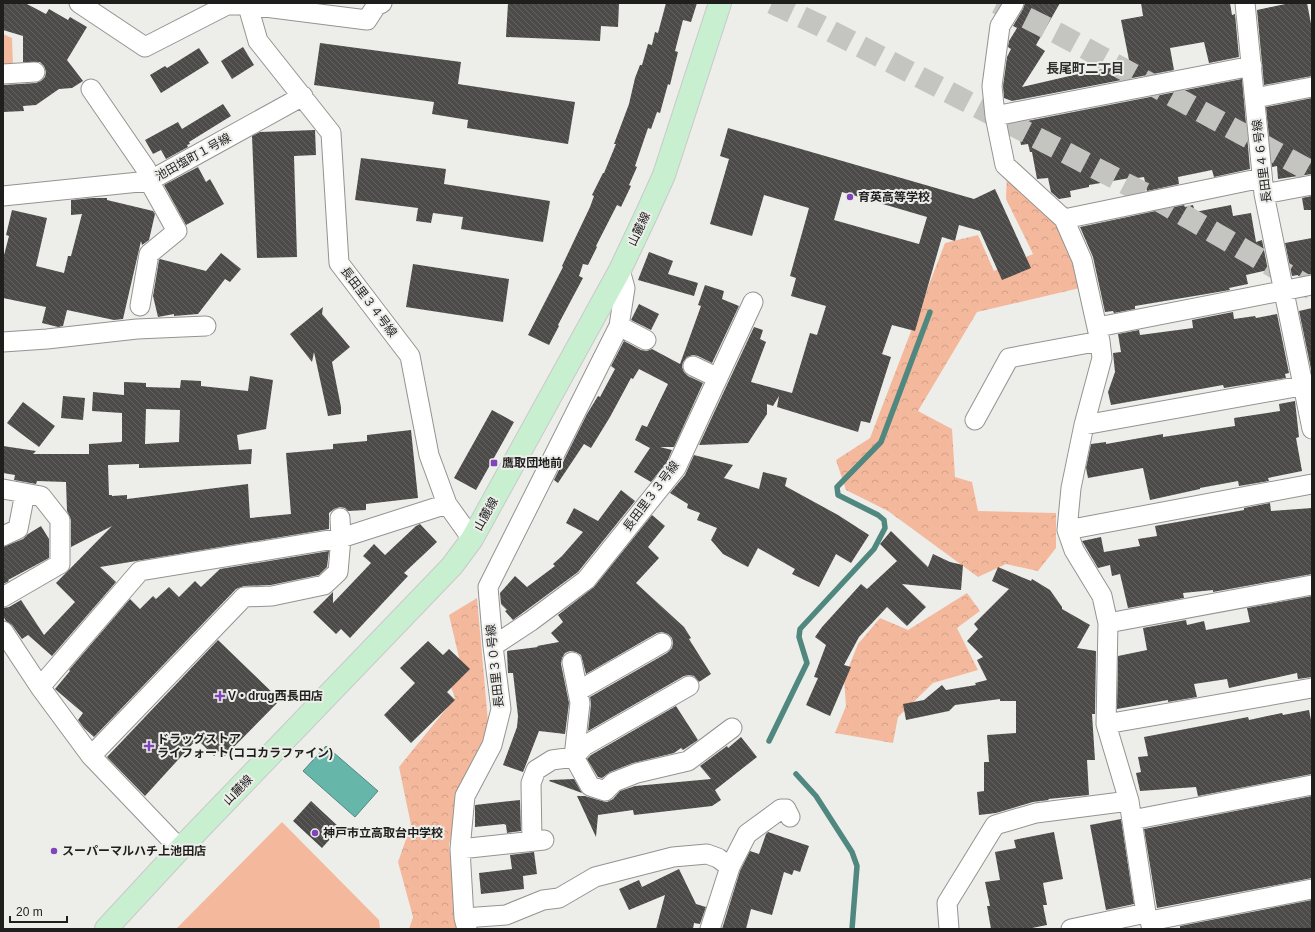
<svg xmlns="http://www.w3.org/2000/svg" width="1315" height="932" font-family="Helvetica,'Noto Sans JP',sans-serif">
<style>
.green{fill:#f4b99d}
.forest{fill:url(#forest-crowns)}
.water{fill:#66b6aa;stroke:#508880}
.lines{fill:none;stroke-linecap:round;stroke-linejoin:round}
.stream{stroke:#508880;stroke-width:5.5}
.building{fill:url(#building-back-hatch);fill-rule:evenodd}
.highway-tunnel{stroke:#c4c4c1;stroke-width:22;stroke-dasharray:22 11;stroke-linecap:butt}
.street-casing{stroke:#939491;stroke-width:21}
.primary-casing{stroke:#c9c9c9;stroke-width:24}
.street{stroke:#fff;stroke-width:19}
.primary{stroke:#c8efd0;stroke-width:22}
.poi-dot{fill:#8144ba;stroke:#edeeea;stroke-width:1.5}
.labels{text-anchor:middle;stroke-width:4;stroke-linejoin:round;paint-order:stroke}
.street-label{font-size:12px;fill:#1e1e1d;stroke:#edeeea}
.poi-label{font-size:12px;font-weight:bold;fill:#1e1e1d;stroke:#edeeea;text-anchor:start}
.neighbourhood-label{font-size:13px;font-weight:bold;fill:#2c2d2a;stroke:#edeeea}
</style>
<defs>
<pattern id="forest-crowns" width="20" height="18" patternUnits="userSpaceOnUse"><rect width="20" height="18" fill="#f4b99d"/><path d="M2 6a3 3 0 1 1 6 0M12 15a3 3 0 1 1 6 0" fill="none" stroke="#d19f87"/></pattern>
<pattern id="building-back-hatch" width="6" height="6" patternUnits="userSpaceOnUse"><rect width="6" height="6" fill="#4d4b49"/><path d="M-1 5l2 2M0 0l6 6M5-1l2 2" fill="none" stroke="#636260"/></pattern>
</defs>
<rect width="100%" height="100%" fill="#edeeea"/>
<path class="green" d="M3,34L12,38L13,66L3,67Z
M282,822L379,920L380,929H176Z"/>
<path class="forest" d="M1007,173L1059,222L1080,288L977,312L918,411L952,429L955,477L972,482L978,511L1056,513V548L1038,571L1006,564L978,577L888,511L846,490L836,460L870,438L945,243L978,235L994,271L1033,254L1006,199Z
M967,593L980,611L957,628L978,670L933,683L898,717L893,743L835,733L846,706L844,679L858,644L880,618L908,630Z
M477,598L489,733L465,780L449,845L457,929H409L413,917L398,862L411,825L399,767L455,698L446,674L460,662L449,615Z"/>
<path class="water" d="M326,746L378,791L355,817L303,771Z"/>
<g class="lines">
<path class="stream" d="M769,741L807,663L799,637L800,629L874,549L885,528L884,520L878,515L838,495L837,487L881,442L930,312
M796,774L816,796L852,852L857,866L852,929"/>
</g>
<path class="building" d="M3,3H25L46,14L49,9L68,20L70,17L87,27L67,60L83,81L72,88L59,89L36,105L23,106L24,111L3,112V85L36,83L41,81L45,77L46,72L44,66L40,62H23V36L3,30Z
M508,3H619L618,27L601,26L600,41L506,37Z
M666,3H697L691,22L683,20L675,51L678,52L670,85L668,84L660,113L657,112L651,129L648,128L635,166L637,167L629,185L631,186L621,207L617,205L596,246L597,247L588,265L583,264L579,276L583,278L558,325L559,326L549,345L528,335L563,267L562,266L590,207L594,196L592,195L603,173H604L616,144H614L629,104L635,78L640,65H642L648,44L652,45L655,32L658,33Z
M1025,3H1060L1036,45L1045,51L1022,87L1091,71L1130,65L1121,20L1143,16L1141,3H1230L1232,15L1235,14L1239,57L1209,63L1204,42L1170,48L1174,70L1012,101L1004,98L1003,86L1007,57L1011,49L1008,47L1009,41L1017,28L1013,26L1023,9Z
M1290,3H1307L1312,29V76L1264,85L1257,10Z
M320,43L461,62L458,84L575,102L568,144L467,128L468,120L432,114L434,102L314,85Z
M243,47L254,65L232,79L221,61Z
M199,48L209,63L161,93L150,75L165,66L167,68Z
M1242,79L1250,169L1214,177L1212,170L1178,177L1179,184L1147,191L1144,177L1130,179V178L1089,185V187L1070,191L1071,197L1059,199L1051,192L1048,178L1037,179L1032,152H1030L1028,144L1021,145L1017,123Z
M1312,98V174L1278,179L1277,166L1272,167L1266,107Z
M223,104L231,116L189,142L190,144L187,145L188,147L166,159L161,150L153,154L145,140L178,122L182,129Z
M728,128L974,199L995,189L1031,268L1002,280L980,231L959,225L955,241L942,237L915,331L892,325L882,354L891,357L870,423L861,421L858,432L777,407L779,396L773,406L767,404V414L748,443L699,445L754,327L763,330L760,339L766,342L751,382L792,393L810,333L817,335L826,306L791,296L796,278L790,276L809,208L764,195L752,236L710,224L729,159L720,156ZM842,192L927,217L919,244L834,220Z
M315,130L316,155L294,156L297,257L257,258L252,136L260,132Z
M361,158L446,169L444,184L550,201L543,242L461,229L463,217L433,213L431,223L416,221L418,208L355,200Z
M198,167L206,182L210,179L224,204L186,225L164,185Z
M1312,196V210H1304L1302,198Z
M92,198H107V200L153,211L155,214L149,240L142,245L141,241L123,319L114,320L67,310L63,326L58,327L42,323L46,307L3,298V259L9,236L6,235L12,210L47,218L36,266L64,273L68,256H71L82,214L71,215V200Z
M1184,205L1185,207L1193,205L1195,212L1231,205L1233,216L1251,213L1256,242L1262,240L1268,270L1246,275L1248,284L1229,288L1230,290L1135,306V309L1114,313L1113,311L1105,312L1093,257L1080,227Z
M1312,238V274L1298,276V275L1292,276L1285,243Z
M649,252L673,261L668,274L698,283L694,296L638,280Z
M221,253L241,269L230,282L225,279L198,314L174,316V314L158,317L153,296L159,260L160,259L206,271Z
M413,264L509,279L503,322L406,307Z
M705,285L724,291L722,299L739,306L712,363L698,356L693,355L687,357L683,362L682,367L684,372L688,376L703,383L674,447H660L672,450L667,462L651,482L634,472L650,448L635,440L642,425L647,427L668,384L639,369L633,379L631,378L610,417L591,448L584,444L558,483L554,480L587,414L598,396L600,397L615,369L611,366L624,341L641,350L647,351L652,349L680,364L701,306L698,305Z
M639,304L659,314L651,330L631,320Z
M323,307L322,314L350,347L332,362L341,407V414L328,416L314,352L312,362L290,334Z
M1312,308V369H1311L1299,311Z
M1233,312L1234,319L1255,316L1256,318L1277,314L1289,373L1285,374L1286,378L1224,388L1223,385L1111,405L1108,392L1115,372L1113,353L1121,352L1118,334L1139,330L1140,335L1193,328L1192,320Z
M250,376L273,380L266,429L237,435L239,450L252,449L251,464L139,468V464L108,465L109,495H112V496L127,495V499L248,484L250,518L291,514L286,453L333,449V444L367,441V435L411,430L418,498L366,504V510L348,511L345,508L340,507L334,509L329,513V529L100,567L116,582L52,656L28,635L22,639L12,625L6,621L3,616V608L9,607L21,600L44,635L75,602L56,583L112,526L71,547V520L67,511L66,482L37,481L36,484L14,480L15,475L3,473V446L36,451L33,454H89V444L121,442L122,441V413L92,411L93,392L124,395V382L146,383V387L180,388L181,380L201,381V386L248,391ZM146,409L180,410L179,442L145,444Z
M63,396L85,398L83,420L61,418Z
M1295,401L1299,437L1296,438L1302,471L1268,478L1269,481L1239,486L1238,481L1200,488V489L1150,500L1143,468L1088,478L1086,468L1091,444L1106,442V444L1163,434V437L1235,426L1234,418L1280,411L1279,404Z
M23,402L55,426L39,447L7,423Z
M492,410L514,422L476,490L454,478Z
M694,455L733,465L724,478L759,489L763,472L787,478L785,486L838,515L869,535L851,563L836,554L819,587L792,574L795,569L758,548L748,567L723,554L711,540L717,528L697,520L700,513L687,508L688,504L670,493L685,475Z
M621,490L635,501L578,572L513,620L505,611L507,610L501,604L500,593L515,576L527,587L555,566L553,564L562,556L583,532L566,523L574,508L598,521Z
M1270,503L1271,511L1312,508V574L1213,592V590L1183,593L1184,598L1128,608L1120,574L1112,576L1110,565L1098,568L1082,541L1101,537L1104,552L1140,546L1138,539L1157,536L1155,526L1244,510V508Z
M652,515L665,526L648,547L659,558L636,583L684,627L691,638L689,639L711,674L699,682L694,676L689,675L684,676L588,731L591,704L590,697L667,653L672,648L673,643L672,638L668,634L662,632L657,633L586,674L581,655L576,652L570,651L565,653L562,658L561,664L569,703L565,734L539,731L523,772L503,765L517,727L518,716L513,673H508L507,651L538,647L537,646L559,642L551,633L563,622L558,615L594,587Z
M420,524L437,542L404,573L408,576L350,638L341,629L336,634L313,612L333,592V603L371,563L363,556L374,544L385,555L416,526Z
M41,526L49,539V558L8,580L9,581L3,584V547L23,539L28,534Z
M891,531L928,567L933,554L950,562L963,565L961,590L902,584L926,607L907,626L887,607L859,637L844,665L851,667L830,716L806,705L818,678L814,677L826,645L815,637L822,627L861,584L867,589L897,561L880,544Z
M329,551L327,567L319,575L271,585L244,586L236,589L94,737L84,728L78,720L83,713L55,689L70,671L69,670L130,599L140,609L153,596L156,599L169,587L179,597L195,581L201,587L220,569Z
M998,567L1031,581L1032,579L1050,590L1062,607V609L1090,625L1077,648L1096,651L1095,714H1092L1095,760H1087L1089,795L1048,799L1049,800L1033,802L996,813L979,815L977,792L984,791V762H989L987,735L1016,733V701H1000V699L955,705L949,711L906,720L903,704L924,700L942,685L946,690L976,685L975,683L987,680L977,660L983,657L967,641L978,629L974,624L1009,589L992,581Z
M1312,596V677L1298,679L1297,673L1229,688L1227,679L1194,684L1197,697L1168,702V700L1117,709L1118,656L1147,650L1143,628L1186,620L1187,625L1204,621L1206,630L1250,622L1247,608Z
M218,640L280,700L225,756L219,751L214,756L197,739L145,796L107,757Z
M428,641L443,655L449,649L470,669L447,692L455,700L411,743L384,715L415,683L400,668Z
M676,706L698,740L683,750L681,748L674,753L633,763L610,772L602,778L598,777L587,759L591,755Z
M1309,710L1312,725V774L1198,796L1196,787L1140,791L1136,773L1141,772L1138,757L1148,756L1144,737L1248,717L1249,720L1282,713L1283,715Z
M741,737L757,757L715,790L721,800L712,806L634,815L633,810L598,815L596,837L577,796H585L602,801L607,802L613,799L620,791L635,786L711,779L700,766L727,746L728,748Z
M574,779L582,793L549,781L550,780Z
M1312,796V878L1157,908L1144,829Z
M520,800L521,831L507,833L506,825L504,824L475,827V805Z
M311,801L340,828L322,848L293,821Z
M1121,819L1134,904L1106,910L1090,825Z
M768,832L809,846L800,872L794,870L792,875L784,872L772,915L751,909L746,929H722L740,871L750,851L759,854L766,834Z
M1054,832L1063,879L1043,883L1047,905H1043L1047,925L1027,929H991L987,906H990L985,882L1000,880L995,852L1016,848L1014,840Z
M534,852L537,874L523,876L524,889L481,894L479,873L512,869L510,855Z
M679,869L696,904L706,907L700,924L694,923L693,929H656L665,895L629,910L619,889L639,880L642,887Z
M1312,900V929H1180V926Z"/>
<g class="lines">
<path class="highway-tunnel" d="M772,3L821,26L1161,202L1312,289
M997,3L1059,34L1312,172"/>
<g class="street-casing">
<path id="street" d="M79,3L145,47L227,5H248L367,20L376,6L382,3
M247,3L258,41L331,133L339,263L410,356L429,455L447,504L472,539
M1014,3L1000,26L992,86L995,116L1005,165L1064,219L1082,260L1100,341L1102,358L1084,425L1071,488L1067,530L1074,550L1102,596L1108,623L1106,724L1129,801L1146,913L1150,921L1152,929
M1245,3L1264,194L1312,429
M3,74L35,72
M91,89L146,169L149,181L177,231L149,254L140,306
M1255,98L1312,87
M995,116L1252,66
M1264,194L1312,185
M3,196L149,181L303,96
M1064,219L1262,178
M619,326L646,340
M1098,327L1312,285
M3,342L47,339L137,329L206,326
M693,366L718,378
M975,420L1009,358L1100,341
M1084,425L1312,384
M3,489L41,496L60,520V564L3,597
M1067,530L1312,484
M3,536L18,529L25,493
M1108,623L1312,585
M3,631L40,687L91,756L180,849
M493,646L531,621L586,580L676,468L753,302
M572,662L580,703L574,757L590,786L605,791L614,782L637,773L688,761L732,728
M40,687L140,571L341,538L447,504
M578,691L662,643
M1106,724L1312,688
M91,756L244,597L272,596L324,585L338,572L341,538L340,518
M1132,820L1312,785
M532,841L531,783L536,770L552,760L574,757L584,746L689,686
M460,849L544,840
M464,918L506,915L543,900L559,898L595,877L673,857L707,854L718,858L730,867
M1150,921L1312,889
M467,929L464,918L460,849L465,796L492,745L501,709L493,646L488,587L619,326L625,288L620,270
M710,929L730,867L747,834L781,809H786L790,817
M949,929L947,903L995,825L1036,813L1129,801
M1071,929L1146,913"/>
</g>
<g class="primary-casing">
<path id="primary" d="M106,929L180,849L452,566L472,539L620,270L646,215L664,175L720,3"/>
</g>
<use href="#street" class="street"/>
<use href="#primary" class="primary"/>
</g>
<g class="poi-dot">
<circle cx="850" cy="197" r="4"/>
<rect x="490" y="459" width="8" height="8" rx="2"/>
<path d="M218 690h4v4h4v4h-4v4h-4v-4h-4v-4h4z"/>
<path d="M147 740h4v4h4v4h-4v4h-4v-4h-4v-4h4z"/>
<circle cx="315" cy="833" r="4"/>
<circle cx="54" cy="851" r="4"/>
</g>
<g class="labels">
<g class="street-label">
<text transform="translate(193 157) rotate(-29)" y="4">池田塩町１号線</text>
<text transform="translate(1262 161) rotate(-97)" y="4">長田里４６号線</text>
<text transform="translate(639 229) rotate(-65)" y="4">山麓線</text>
<text transform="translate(369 302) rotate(53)" y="4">長田里３４号線</text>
<text transform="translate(651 496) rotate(-53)" y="4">長田里３３号線</text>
<text transform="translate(486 514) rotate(-61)" y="4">山麓線</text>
<text transform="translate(495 666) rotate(-96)" y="4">長田里３０号線</text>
<text transform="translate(238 790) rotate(-46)" y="4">山麓線</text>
</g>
<g class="poi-label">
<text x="858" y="201">育英高等学校</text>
<text x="502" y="467">鷹取団地前</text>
<text x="228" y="700">V・drug西長田店</text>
<text x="157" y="743">ドラッグストア<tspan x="157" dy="14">ライフォート(ココカラファイン)</tspan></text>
<text x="323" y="837">神戸市立高取台中学校</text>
<text x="62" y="855">スーパーマルハチ上池田店</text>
</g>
<g class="neighbourhood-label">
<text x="1085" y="73">長尾町二丁目</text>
</g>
</g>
<rect width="1315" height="932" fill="none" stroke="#1e1e1d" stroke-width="8"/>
<path d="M10 916v6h57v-6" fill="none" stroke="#1e1e1d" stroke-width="2"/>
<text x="16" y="916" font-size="12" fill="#1e1e1d" stroke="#edeeea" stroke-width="3" paint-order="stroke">20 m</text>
</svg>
